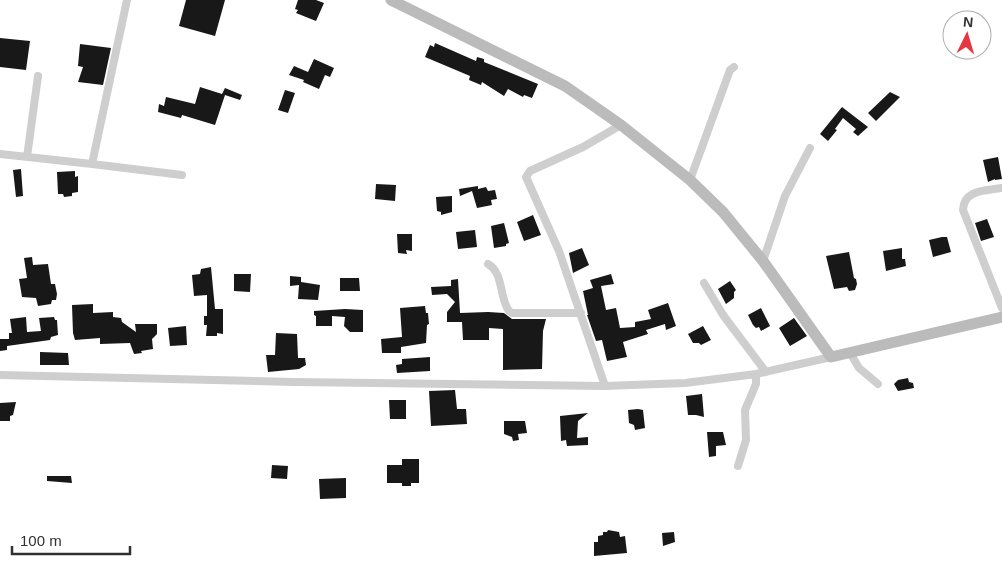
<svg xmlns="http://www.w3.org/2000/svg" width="1002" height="566" font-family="Arial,sans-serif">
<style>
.building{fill:#181818}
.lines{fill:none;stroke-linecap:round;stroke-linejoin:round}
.minor{stroke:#cecece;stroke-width:8}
.secondary{stroke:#bbb;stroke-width:11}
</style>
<rect width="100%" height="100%" fill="#fff"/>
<path class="building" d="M186,0H225L215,36L179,26Z
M298,0H316L324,3L316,21L296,13L298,10L295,9Z
M0,38L30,41L26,70L0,67Z
M435,43L476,61L477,57L484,59V62L538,84L532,98L524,95L523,97L508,89L504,96L482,82L481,85L469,80L470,76L425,57L430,45L434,47Z
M80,44L111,48L103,85L78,82L83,67L78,66Z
M314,59L334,68L330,77L325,75L319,89L303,82L304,80L289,75L294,66L308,72Z
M200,87L222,94L225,88L242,95L240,100L225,95L215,125L182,115L181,118L158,112L159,104L164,106L166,97L195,104Z
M285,90L295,93L288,113L278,110Z
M890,92L900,97L876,121L868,113Z
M842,107L868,127L858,136L853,132L856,129L843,118L835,129L837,130L828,141L820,134Z
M998,157L1002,179L995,180V179L988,182L983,160Z
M21,169L23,196L16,197L13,170Z
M75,171V177L78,176V192L72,193V196L64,197L63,194H58L57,172Z
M376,184L396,185L395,201L375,199Z
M478,186V189L486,187L488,191L495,190L497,199L491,200L492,205L477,208L472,191L460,196L459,189Z
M452,196V212L441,215V212L437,211L436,197Z
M533,215L541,235L524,241L517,222Z
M987,219L994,237L981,241L975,223Z
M504,223L509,243L506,244V246L494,248L491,226Z
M475,230L477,247L458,249L456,232Z
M397,234H412V251L406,250L407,254L398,253Z
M942,237H947L951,252L933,257L929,240Z
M582,248L589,265L573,273L569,253Z
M902,248V259H905L906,266L886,271L883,251Z
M849,252L854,278L856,279L857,284L855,290L849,291L847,287L834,289L826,256Z
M32,257L33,265L48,264L51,284H55L57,294L56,300H52L51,304L38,306L36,298L22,297L19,279L27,278L24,258Z
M211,267L215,309H223V334L217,333V336H206L207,325H204V316H207V295L194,296L192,275L200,274L201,269Z
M234,274H251L250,292L234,291Z
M611,274L614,284L601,286L606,310L616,308L620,328L635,327V322L651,319L648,310L668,303L676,326L666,330L665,324L646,330L648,334L623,342L627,357L607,361L602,340L596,341L587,315H588L583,291L593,288L590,280Z
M290,276L301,277V282L320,285L318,300L298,299L299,285L290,286Z
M340,278H359L360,291H340Z
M458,279L460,313L488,312L504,313L512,319H546L543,331L542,369L503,370V329L489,328V340H463L462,322H447V312L455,302L447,294L432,295L431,287L451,286V280Z
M730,281L736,290L734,292V298L726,304L718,289Z
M93,304V313L113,312V317L121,318L122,322L136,332L135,324H157V334L152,339L153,349L141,351L142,353L134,354L130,343L100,344V338L75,340L73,333L72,305Z
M425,306L426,313H428L429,324L427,325L426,343L401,347V353H382L381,339L402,337L400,308Z
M761,308L770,326L761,331L759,327L756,328L753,325L748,315Z
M345,309L363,310V332H350L344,326L345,317L332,316V326H316V316L314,315V311Z
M26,317L27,332L41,331L39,318L54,317L55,320H57L58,335L51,337L50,340L7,346V350L0,351V339H9V333H12L10,319Z
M794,318L807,336L790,346L779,328Z
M186,326L187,345L170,346L168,328Z
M703,326L711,340L701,345L699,343H693L688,334Z
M276,333L297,334L298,358H305L306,365L299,369L268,372L266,355H275Z
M40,352L68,353L69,365H40Z
M430,357V371L397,373L396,365L402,364V359Z
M908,378L909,382L913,383L914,388L898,391L894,384L898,380Z
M455,390L457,409H466L467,424L431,426L429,391Z
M702,394L704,417L696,415H688L686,396Z
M389,400H406V419H390Z
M16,402L13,415L10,416V421H0V403Z
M638,409L643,410L645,428L635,430L634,425L629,423L628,410Z
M588,413L578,421L577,438L588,437V445L567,446L566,440L561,441L560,416Z
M504,421H525L527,433L518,434L519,440L513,441L512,437L504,434Z
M707,432H723L726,445L716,446V456L709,457Z
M402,459H419V483H411V486H402V483H387V465H402Z
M272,465L288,466L287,479L271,478Z
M47,476H71L72,483L47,481Z
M346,478V498L320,499L319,479Z
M608,530L619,532L620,537L625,536L627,553L594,556V542H598V536L603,535V532H607Z
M674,532L675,542L663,546L662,533Z"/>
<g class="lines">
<path class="minor" d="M127,0L92,164L182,175
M0,154L92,164
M27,157L38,76
M690,180L730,70L734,67
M1002,188C986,191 964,189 963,210L1002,308
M763,261L785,196L810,148
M488,264C504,273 499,298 509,311L512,313H581
M704,283L723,315L766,372
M850,353L859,368L878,384
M0,375L294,382L605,386L685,383L756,374L831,357
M605,386L559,251L526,177L530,171L583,147L621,125
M738,466L746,440L745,410L756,384V374"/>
<path class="secondary" d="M391,0L565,86L621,125L690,180L723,212L763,261L831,357L1002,317"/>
</g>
<g transform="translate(967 35) rotate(5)"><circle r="24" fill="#ffffff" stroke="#adadad"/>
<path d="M0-4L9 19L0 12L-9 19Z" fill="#e53741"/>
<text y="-8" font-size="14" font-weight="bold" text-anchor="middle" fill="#313131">N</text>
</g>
<path d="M12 546v8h118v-8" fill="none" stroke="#313131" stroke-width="2.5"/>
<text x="20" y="546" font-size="15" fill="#313131" stroke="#ffffff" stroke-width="4" paint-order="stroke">100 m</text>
</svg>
